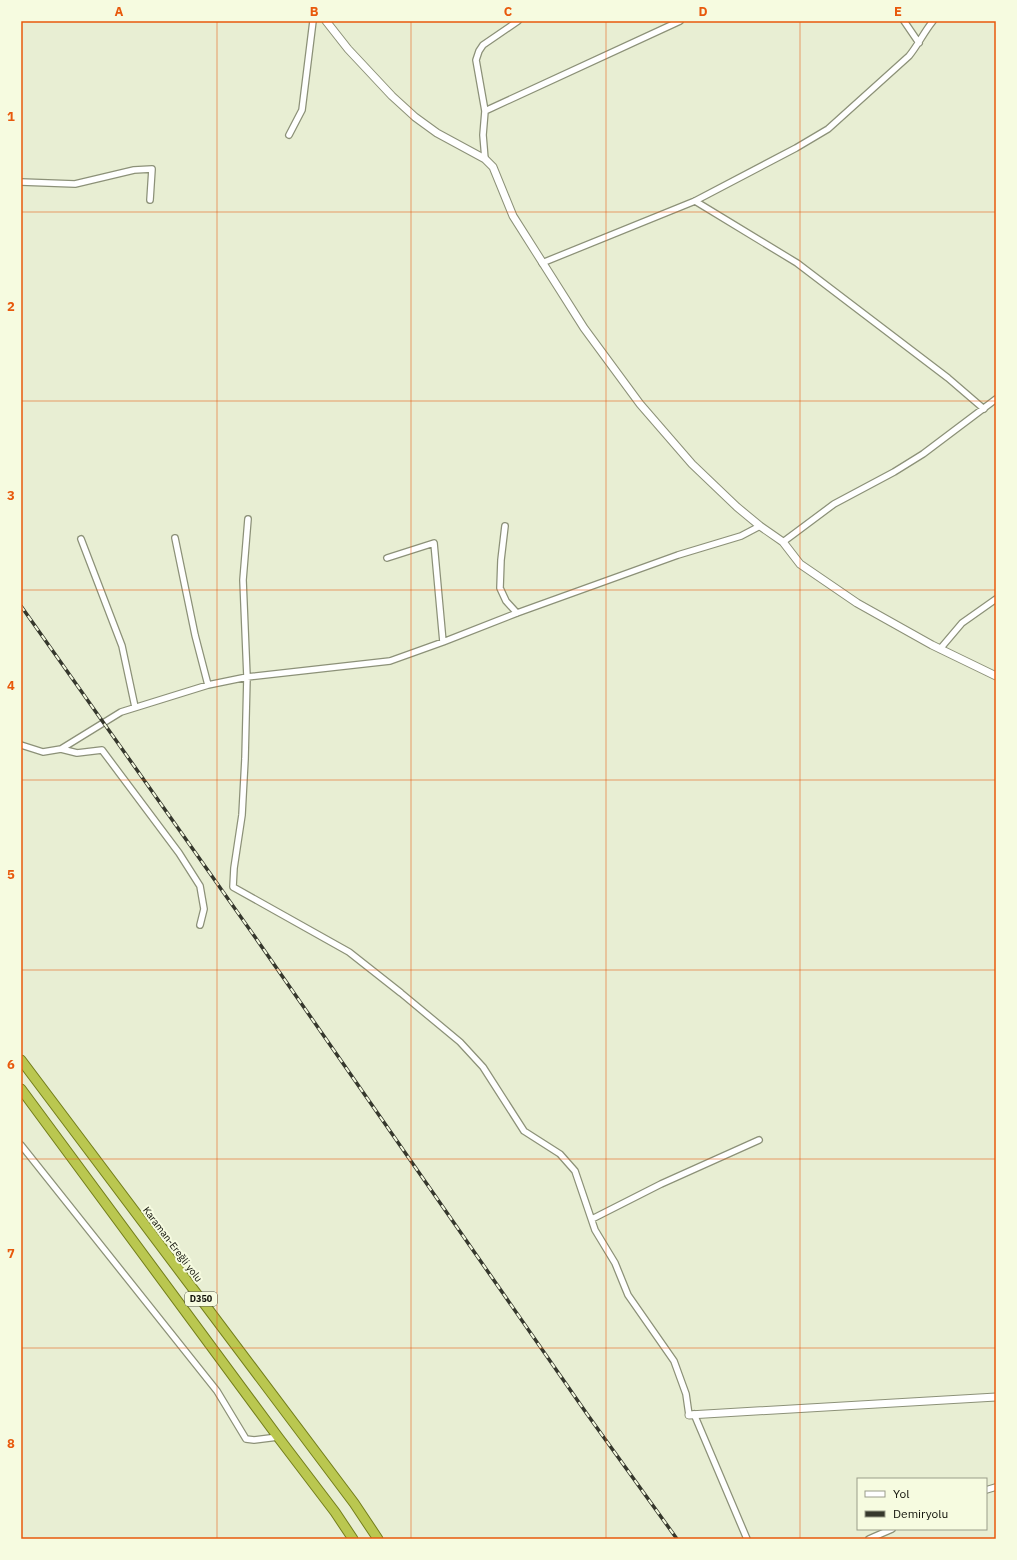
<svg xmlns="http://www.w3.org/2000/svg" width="1017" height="1560" font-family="'IBM Plex Sans',sans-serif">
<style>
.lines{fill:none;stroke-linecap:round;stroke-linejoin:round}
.minor-casing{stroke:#8c9178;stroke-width:8}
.tertiary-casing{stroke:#8c9178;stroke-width:9}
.trunk-casing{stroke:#737e1b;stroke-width:11}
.minor{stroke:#fff;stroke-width:5.5}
.tertiary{stroke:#fff;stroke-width:7}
.trunk{stroke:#bac750;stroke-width:9}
.rail-casing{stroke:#36382d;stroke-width:3.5}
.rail{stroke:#f6fbe0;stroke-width:2;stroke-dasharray:6;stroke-linecap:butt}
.grid{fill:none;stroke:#e8590c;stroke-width:1;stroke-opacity:0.55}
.labels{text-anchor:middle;stroke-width:4;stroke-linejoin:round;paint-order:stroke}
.shield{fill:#f6fbe0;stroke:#545649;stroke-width:1}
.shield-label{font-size:9px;font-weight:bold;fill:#0f1008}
.street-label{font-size:10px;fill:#0f1008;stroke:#f6fbe0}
.neatline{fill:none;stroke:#e8590c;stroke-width:1.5}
.grid-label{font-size:13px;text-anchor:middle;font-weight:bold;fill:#e8590c}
</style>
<rect width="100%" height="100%" fill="#e8eed3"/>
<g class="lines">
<g class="minor-casing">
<path id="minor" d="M904,21L919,43
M485,111L680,21
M289,135L302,110L313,21
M485,159L483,135L485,111L476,60L479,51L483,45L518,21
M21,182L75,184L134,170L152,169L150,200
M695,201L797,263L948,378L984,409
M542,263L695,201L796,148L828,129L909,56C918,45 924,32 933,21
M248,519L243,580L247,677L245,759L242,815L234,868L233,887L349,952L401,993L460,1042L483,1067L524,1131L560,1154L575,1171L595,1230L615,1263L628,1295L674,1361L686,1394L689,1415
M505,526L501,560L500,588L506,601L517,613
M175,538L195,635L208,685
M81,539L122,646L135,707
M783,542L834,504L894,472L923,454L996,399
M387,558L434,543L443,642
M940,649L962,623L996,599
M21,745L43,752L61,749L121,712L208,685L247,677L390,661L443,642L517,613L678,555L741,536L760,526
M61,749L77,753L102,750L179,853L200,886L204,909L200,925
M21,1145L217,1391L246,1439L254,1440L278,1437
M592,1219L661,1184L759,1140
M694,1414L747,1539
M986,1490L996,1487
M869,1539L892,1529"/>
</g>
<g class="tertiary-casing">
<path id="tertiary" d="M326,21L348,49L392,96L415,117L437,133L485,159L493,167L513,216L584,328L640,404L692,464L737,507L760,526L783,542L800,564L857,603L932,645L996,676
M689,1415L996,1397"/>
</g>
<g class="trunk-casing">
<path id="trunk" d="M21,1060L354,1503L378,1539
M21,1089L278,1437L335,1512L353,1539"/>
</g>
<use href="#minor" class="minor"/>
<use href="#tertiary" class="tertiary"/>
<use href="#trunk" class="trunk"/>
<g class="rail-casing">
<path id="rail" d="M21,606L255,937L587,1414L677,1539"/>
</g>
<use href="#rail" class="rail"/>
</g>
<path class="grid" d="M217,21V1539M411,21V1539M606,21V1539M800,21V1539M21,212H996M21,401H996M21,590H996M21,780H996M21,970H996M21,1159H996M21,1348H996"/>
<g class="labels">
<rect class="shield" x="185" y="1292" width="32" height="14" rx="3"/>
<g class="shield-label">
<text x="201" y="1302">D350</text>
</g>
<g class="street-label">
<text transform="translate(173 1244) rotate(53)" y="4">Karaman-Ereğli yolu</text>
</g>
</g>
<rect width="1017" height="1560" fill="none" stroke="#f6fbe0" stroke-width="44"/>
<rect x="857" y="1478" width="130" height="52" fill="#f6fbe0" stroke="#9a9d8a"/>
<rect x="865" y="1491" width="20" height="6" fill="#ffffff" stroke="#9a9d8a"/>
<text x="893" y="1498" font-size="12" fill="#0f1008">Yol</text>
<rect x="865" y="1511" width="20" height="6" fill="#36382d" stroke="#9a9d8a"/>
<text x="893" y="1518" font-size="12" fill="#0f1008">Demiryolu</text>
<rect x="22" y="22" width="973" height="1516" class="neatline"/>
<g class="grid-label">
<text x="119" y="16">A</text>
<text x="314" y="16">B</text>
<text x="508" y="16">C</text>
<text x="703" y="16">D</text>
<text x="898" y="16">E</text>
<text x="11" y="121">1</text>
<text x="11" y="311">2</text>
<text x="11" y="500">3</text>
<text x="11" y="690">4</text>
<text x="11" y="879">5</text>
<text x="11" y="1069">6</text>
<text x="11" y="1258">7</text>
<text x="11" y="1448">8</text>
</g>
</svg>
